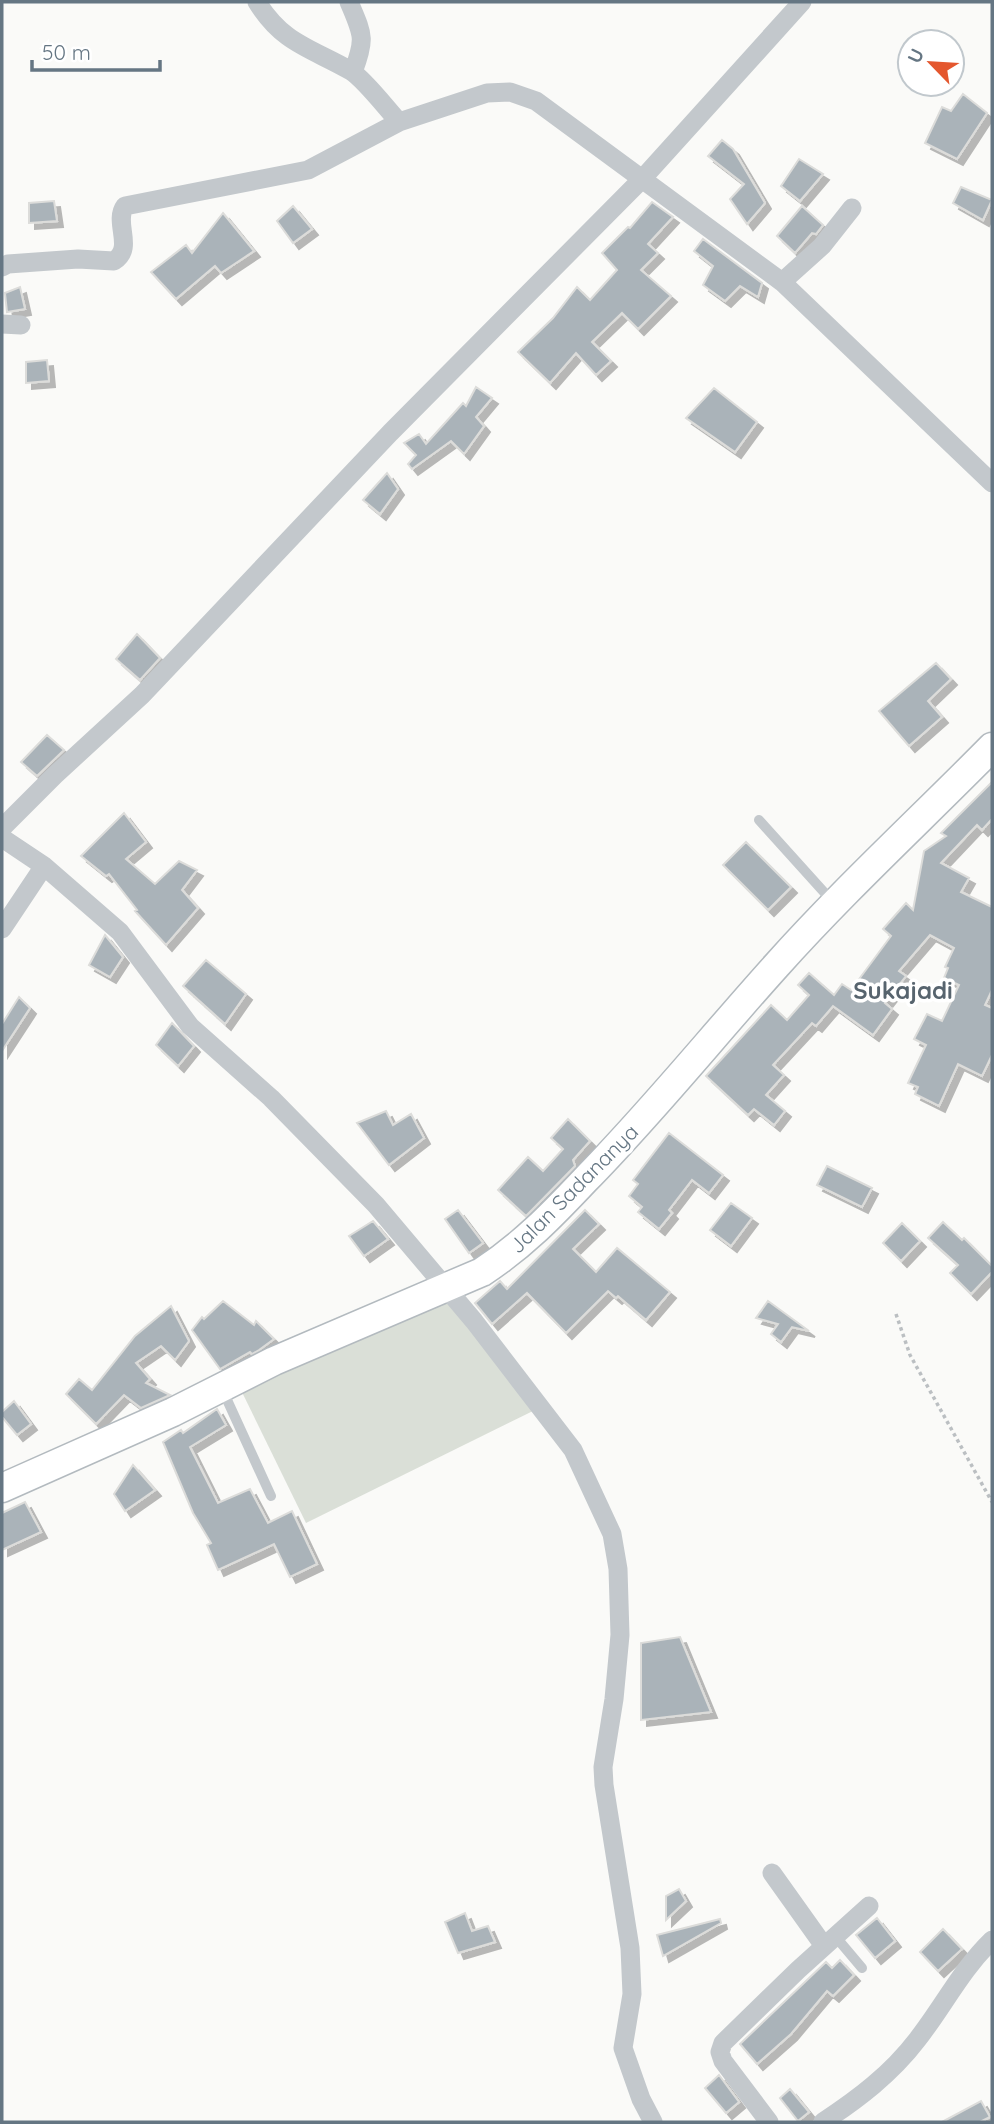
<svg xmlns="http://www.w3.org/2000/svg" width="994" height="2124" font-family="Quicksand,sans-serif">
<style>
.green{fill:#dadfd7}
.building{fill:#aab3b9;stroke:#dcdcda;stroke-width:2;filter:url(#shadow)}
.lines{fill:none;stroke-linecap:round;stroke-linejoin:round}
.secondary-casing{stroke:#b3babf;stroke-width:31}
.path{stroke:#bbbfc2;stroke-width:3.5;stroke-dasharray:3.5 3.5;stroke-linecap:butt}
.lane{stroke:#c3c8cc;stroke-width:10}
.street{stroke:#c3c8cc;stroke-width:19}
.secondary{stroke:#fff;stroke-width:28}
.labels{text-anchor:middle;stroke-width:7;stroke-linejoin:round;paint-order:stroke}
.street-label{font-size:21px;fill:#657683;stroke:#fff}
.quarter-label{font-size:24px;font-weight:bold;fill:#57646e;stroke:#fff}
</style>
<defs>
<filter id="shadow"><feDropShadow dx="6" dy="6" stdDeviation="0" flood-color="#0004"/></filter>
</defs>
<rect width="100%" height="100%" fill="#fafaf8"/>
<path class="green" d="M451,1298L535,1410L306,1523L239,1386Z"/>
<path class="building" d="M963,94L987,113L957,159L925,143L942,107L951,111Z
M722,140L733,149L765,203L747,224L730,199L744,184L708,156Z
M799,159L823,174L800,201L781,186Z
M961,187L992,200L983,220L953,203Z
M54,201L57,221L29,223V203Z
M652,202L673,217L648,244L658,253L641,270L671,296L638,329L622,313L592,342L611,361L596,375L576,353L550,383L518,352L553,318L577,287L590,300L617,270L602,253L628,227L630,228Z
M293,206L312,229L293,243L277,221Z
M802,206L823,225L816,234L812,233L795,253L777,236Z
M223,213L254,251L221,273L215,266L176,299L151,272L186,245L192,253Z
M703,239L762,283L758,297L740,286L725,301L703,285L713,266L694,251Z
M20,287L25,309L7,312L5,293Z
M47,360L49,381L26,383V362Z
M476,387L492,398L476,417L484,426L464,454L451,441L412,469L408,464L416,455L404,443L419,434L426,444L463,403L466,406Z
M714,388L757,422L735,452L686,418Z
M387,473L398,489L380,514L363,500Z
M137,634L160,658L140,680L116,659Z
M936,663L951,679L928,701L942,717L909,746L879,711Z
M47,735L64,750L37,776L21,762Z
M992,782V819L982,830L977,825L941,863L969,878L961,892L992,907V990L985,1005L992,1008V1055L982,1076L958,1064L939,1106L915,1094L918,1087L908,1083L926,1045L914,1039L927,1014L942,1021L959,985L944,978L948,968L945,967L954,948L930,935L899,971L906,976L885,1003L892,1009L873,1035L833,1006L816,1026L812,1023L773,1065L784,1075L766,1095L785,1111L774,1125L754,1109L748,1115L706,1076L771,1005L787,1020L809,995L798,985L809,973L834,995L842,984L851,990L891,936L883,929L906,903L913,910L924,851L946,836L941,833Z
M124,813L146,842L126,859L155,884L179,861L197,870L182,890L198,908L166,945L135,911L137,910L109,874L106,876L81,856Z
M746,842L791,887L768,910L723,865Z
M105,935L123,957L110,977L89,965Z
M206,960L246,994L225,1024L183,986Z
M19,997L30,1008L2,1051V1024Z
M172,1023L194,1046L178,1066L156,1045Z
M386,1111L393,1125L411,1114L424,1138L389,1165L357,1123Z
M568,1119L590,1141L573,1160L575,1166L526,1216L498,1190L528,1157L543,1171L563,1149L551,1138Z
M669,1133L723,1175L709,1193L692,1180L669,1210L672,1213L659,1229L638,1212L642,1207L629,1196L638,1184L633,1180Z
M827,1166L872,1188L862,1207L817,1185Z
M731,1203L752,1218L731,1246L710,1230Z
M458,1210L483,1243L469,1253L445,1219Z
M585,1210L599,1224L573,1249L596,1272L617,1248L670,1292L646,1320L618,1296L616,1298L608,1291L566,1333L527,1293L492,1324L475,1303L500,1281L507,1289Z
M373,1221L388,1239L364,1256L349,1236Z
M943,1222L962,1240L964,1238L992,1266V1272L971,1294L950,1273L958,1265L928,1238Z
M902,1223L920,1241L901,1261L883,1243Z
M223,1301L254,1325L256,1321L274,1339L259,1350L252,1354L250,1352L220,1369L192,1330L202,1317L204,1319Z
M768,1301L809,1331L792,1327L781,1342L771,1334L778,1324L756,1318Z
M171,1306L189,1341L175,1360L161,1346L136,1363L150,1379L146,1383L170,1395L141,1408L124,1395L96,1424L66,1394L79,1379L92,1390L135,1336Z
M14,1401L31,1424L17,1435L2,1417V1412Z
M217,1409L226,1425L190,1447L218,1503L250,1489L268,1523L292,1511L317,1564L290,1577L274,1544L218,1570L207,1545L211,1543L193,1513L163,1442L181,1430L183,1433Z
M133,1465L155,1490L125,1511L114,1494Z
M25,1502L41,1532L2,1550V1513Z
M680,1637L711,1712L641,1720V1643Z
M679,1889L686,1901L666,1920V1896Z
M465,1913L472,1931L488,1926L495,1942L458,1953L445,1922Z
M877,1918L895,1941L875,1958L856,1935Z
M720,1919L721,1923L663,1956L657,1935Z
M943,1929L962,1949L938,1971L920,1952Z
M840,1960L854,1975L833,1996L827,1991L791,2034L757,2064L740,2044L826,1962L832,1968Z
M719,2075L739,2102L726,2113L705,2088Z
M790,2089L809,2112L798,2121L780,2098Z
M981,2101L990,2117L980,2122H942Z"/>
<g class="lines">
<g class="secondary-casing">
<path id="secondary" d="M2,1488L173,1412L274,1361L482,1272C523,1245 552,1215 585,1180C652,1112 712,1037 776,966C844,890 920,820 992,747"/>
</g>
<path class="path" d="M896,1314L910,1355L992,1502"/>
<path class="lane" d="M759,820L832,901
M223,1391L271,1496
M835,1936L862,1968"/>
<path class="street" d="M257,2C283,44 311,48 351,71C365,80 387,109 399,122
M349,2C363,35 366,38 353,72
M2,267L8,264L78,259L114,261C135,248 113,222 125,206L308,170L399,122L487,93L510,92L536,101L782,282L992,483
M782,282L822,246L852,208
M2,324L21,325
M2,828L55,775L142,695L390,433L643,178L802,2
M2,838L44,866L120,932L190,1026L271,1098L376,1205L474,1321L573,1450L612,1534L618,1569L620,1635L614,1699L603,1767L604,1785L630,1948L632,1994L623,2048L641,2099L653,2122
M2,929L44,866
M772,1873L824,1946
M769,2122L723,2061L720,2052L723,2043L798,1970L869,1906
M823,2122C858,2099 891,2074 917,2040C943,2007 961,1970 992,1940"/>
<use href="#secondary" class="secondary"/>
</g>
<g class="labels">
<g class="street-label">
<text transform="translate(574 1189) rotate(-45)" y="7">Jalan Sadananya</text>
</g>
<g class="quarter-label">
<text x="903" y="999">Sukajadi</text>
</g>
</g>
<rect width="994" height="2124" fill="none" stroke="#657683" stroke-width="7"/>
<g transform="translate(931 63) rotate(295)"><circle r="33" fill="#ffffff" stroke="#c1c8cd" stroke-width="2"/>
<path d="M0-5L12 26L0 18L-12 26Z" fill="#e4572e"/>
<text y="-10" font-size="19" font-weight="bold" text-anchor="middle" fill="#657683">U</text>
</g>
<path d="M32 60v10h128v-10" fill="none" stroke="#657683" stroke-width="3.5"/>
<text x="42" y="60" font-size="21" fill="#657683" stroke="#ffffff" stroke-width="5" paint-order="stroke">50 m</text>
</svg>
